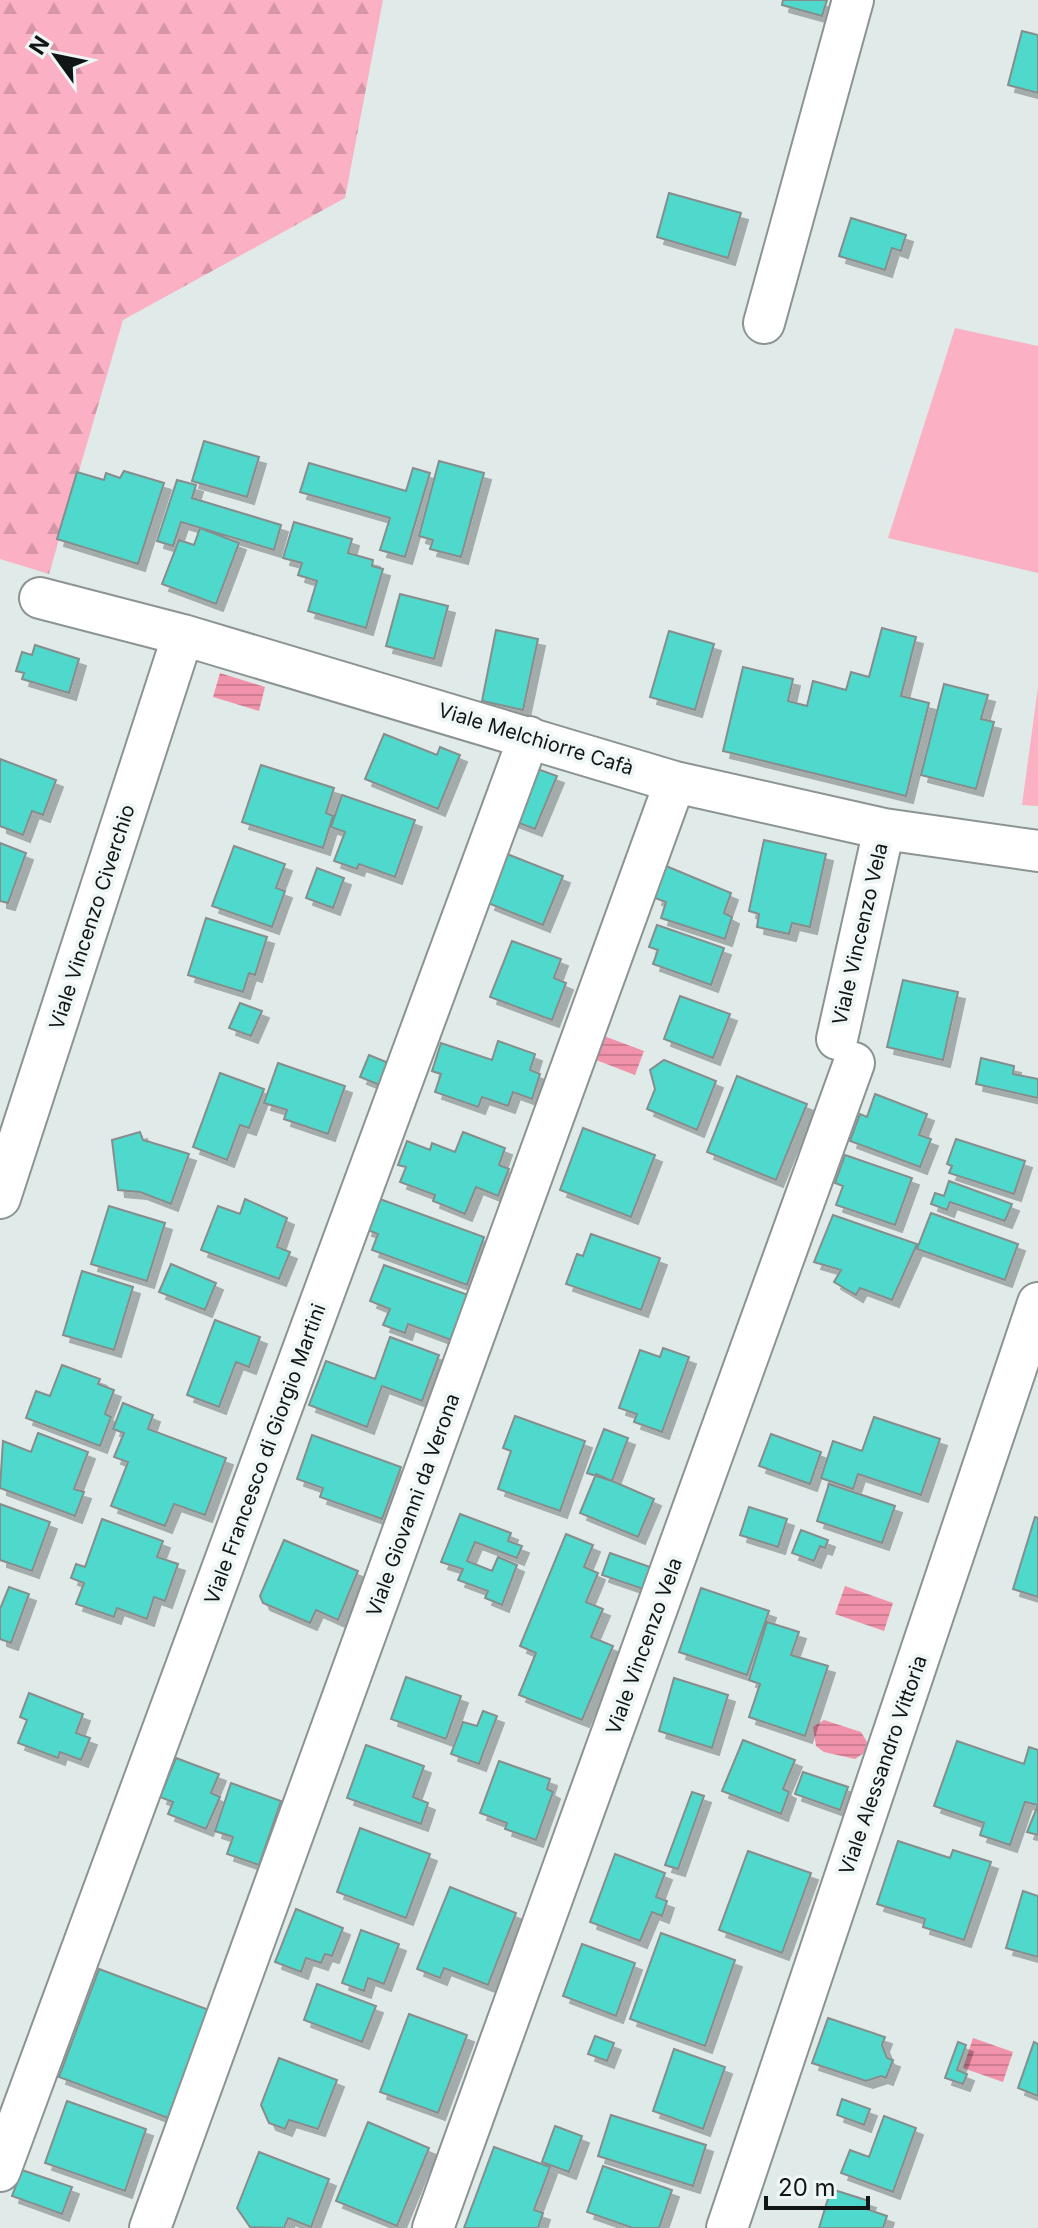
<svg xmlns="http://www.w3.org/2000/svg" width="1038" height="2228" font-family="Inter,sans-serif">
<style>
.green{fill:#fbb0c3}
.forest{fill:url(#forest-firs)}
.water{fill:url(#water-rules)}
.building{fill:#50d8cc;stroke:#858e8d;stroke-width:2;filter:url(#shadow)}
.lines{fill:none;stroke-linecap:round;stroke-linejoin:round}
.minor-casing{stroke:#8b9492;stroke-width:44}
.minor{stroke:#fff;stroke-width:40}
.labels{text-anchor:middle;stroke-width:8;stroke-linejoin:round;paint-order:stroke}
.street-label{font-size:20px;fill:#121515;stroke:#eef7f6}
</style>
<defs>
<pattern id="forest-firs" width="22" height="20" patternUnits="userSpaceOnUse" patternTransform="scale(2)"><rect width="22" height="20" fill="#fbb0c3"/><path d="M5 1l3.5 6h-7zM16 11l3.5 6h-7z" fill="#d696a7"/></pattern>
<pattern id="water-rules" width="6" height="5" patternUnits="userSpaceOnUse" patternTransform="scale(2)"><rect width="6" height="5" fill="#f192ab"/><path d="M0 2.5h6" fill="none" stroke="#ce7d92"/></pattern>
<filter id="shadow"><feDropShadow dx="7" dy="7" stdDeviation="0" flood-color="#0004"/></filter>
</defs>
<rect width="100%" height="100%" fill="#e0eae9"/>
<path class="green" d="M955,328L1038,346V573L888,538Z
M1038,687V806L1022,805Z"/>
<path class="forest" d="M0,0H383L345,198L123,320L49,574L0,559Z"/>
<path class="water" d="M220,673L265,687L259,711L213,697Z
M604,1036L644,1051L635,1075L596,1060Z
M845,1586L893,1603L884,1631L835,1614Z
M824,1720L861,1732L867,1742L864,1753L855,1759L824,1752L816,1746L813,1727Z
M973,2038L1013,2052L1003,2082L963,2068Z"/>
<path class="building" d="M783,0H827L822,16L782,5Z
M1022,31L1038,35V93L1008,85Z
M669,193L741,213L728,258L657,237Z
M851,218L906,235L901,251L892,248L885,270L839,256Z
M204,441L259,457L247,497L192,481Z
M439,461L484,473L461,557L430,549L433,540L419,536Z
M309,463L406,491L413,468L430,473L405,557L380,550L390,518L300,492Z
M124,471L164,483L138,564L57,539L77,472L104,480L106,473L120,478Z
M177,480L196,485L192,498L281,525L274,550L181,522L173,546L157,541Z
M294,522L352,539L348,553L373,560L372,566L383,569L366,628L308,611L317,581L298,575L302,563L283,558Z
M200,528L239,543L216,604L162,584L179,540L194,545Z
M400,594L448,606L434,659L386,646Z
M882,628L916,637L901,696L929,703L906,796L723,751L743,667L793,679L788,701L807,706L813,681L846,690L851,672L869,677Z
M496,630L538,639L523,710L482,701Z
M669,631L714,644L695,710L650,697Z
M35,645L79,659L69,693L22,679L24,673L16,671L22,652L32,655Z
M944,684L988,695L981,719L994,722L976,789L921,775Z
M384,734L437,755L440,747L460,755L438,809L365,779Z
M0,759L56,780L43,815L32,811L23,835L0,826Z
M261,765L334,788L326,813L333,816L323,848L242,822Z
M532,767L557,776L535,829L511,820Z
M342,795L415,820L395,877L359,864L357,869L334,861L345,832L331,827Z
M764,840L826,854L810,927L792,923L789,934L757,927L759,914L749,911Z
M0,843L26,853L8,903L0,901Z
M234,846L285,864L276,888L285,891L272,927L212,906Z
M507,854L563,876L543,925L488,903Z
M666,866L731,893L724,913L732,917L725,939L661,918L666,902L655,898Z
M317,868L344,878L333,908L306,898Z
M206,918L267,937L255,975L249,973L243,992L188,975Z
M657,925L724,948L711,985L653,964L658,950L649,947Z
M512,941L561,959L554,978L566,983L552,1020L490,997Z
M903,980L958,992L943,1060L887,1047Z
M680,996L730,1014L713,1058L664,1039Z
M240,1003L262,1011L251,1036L229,1028Z
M498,1041L535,1054L530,1070L540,1074L532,1099L513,1092L508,1106L482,1097L478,1107L435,1092L441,1074L432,1071L441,1043L492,1060Z
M369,1055L391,1064L382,1086L360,1077Z
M981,1058L1014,1066L1013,1074L1038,1079V1098L976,1084Z
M664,1060L716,1081L697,1130L647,1109L655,1089L650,1070Z
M278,1063L345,1086L328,1134L284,1119L287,1110L264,1103Z
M220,1073L264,1089L249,1128L240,1125L227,1160L193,1147Z
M737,1076L807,1104L776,1180L707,1152Z
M875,1094L927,1114L919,1135L931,1139L920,1167L850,1141L860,1114L867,1117Z
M583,1128L655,1155L631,1217L560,1190Z
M140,1132L143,1140L189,1154L171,1204L140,1192L118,1190L112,1140Z
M463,1132L505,1148L499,1165L509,1169L498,1196L476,1187L465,1214L433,1201L435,1195L400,1182L406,1167L398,1165L407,1141L430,1150L432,1143L455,1152Z
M956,1139L1025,1161L1014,1194L949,1173L952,1166L947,1164Z
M845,1155L912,1178L895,1225L836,1205L843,1186L835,1183Z
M949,1181L1012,1204L1005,1221L950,1202L947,1210L931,1204L935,1193L944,1196Z
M377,1198L484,1237L467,1285L372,1250L378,1234L365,1229Z
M245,1199L287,1218L277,1247L290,1252L279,1279L201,1250L218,1206L240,1214Z
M109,1206L165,1223L147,1281L91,1264Z
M931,1213L1018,1244L1005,1280L917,1249Z
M833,1215L917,1244L892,1300L860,1288L856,1295L834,1282L841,1270L814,1262Z
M591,1234L660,1258L641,1310L566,1284L577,1254L583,1256Z
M171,1264L216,1283L205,1310L159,1292Z
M384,1265L471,1296L454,1341L408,1324L405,1333L383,1325L390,1309L370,1301Z
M82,1271L133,1287L114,1350L63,1335Z
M215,1320L260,1337L249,1367L236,1362L219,1407L187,1395Z
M390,1337L439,1355L422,1401L382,1386L367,1427L309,1405L326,1361L375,1379Z
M663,1348L689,1357L662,1432L634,1422L637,1414L619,1408L640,1350L660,1357Z
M62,1365L100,1379L98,1384L114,1390L105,1414L111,1417L100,1446L26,1418L36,1391L50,1396Z
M123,1403L153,1415L148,1429L226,1458L205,1515L174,1504L165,1526L111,1506L128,1462L114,1457L124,1433L113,1429Z
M515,1416L585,1441L560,1511L498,1489L511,1451L503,1448Z
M874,1417L940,1439L921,1495L858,1474L853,1489L821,1478L833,1441L862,1451Z
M604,1429L628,1438L612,1481L587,1473Z
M38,1433L88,1452L74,1489L84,1492L75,1516L0,1488L3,1441L31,1452Z
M771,1434L821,1452L810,1484L759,1466Z
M312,1435L401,1467L382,1519L320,1497L323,1488L297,1479Z
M596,1474L654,1499L638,1537L580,1513Z
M829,1484L895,1506L882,1543L817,1521Z
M0,1504L50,1522L32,1571L0,1560Z
M749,1507L787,1519L778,1547L740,1535Z
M460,1514L511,1533L508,1541L522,1546L517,1558L475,1542L467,1561L492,1571L498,1557L517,1565L502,1605L485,1598L488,1591L458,1580L463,1569L441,1562Z
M1035,1517L1038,1518V1597L1013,1589Z
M102,1519L163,1541L157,1557L178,1564L165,1601L154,1597L147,1619L117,1608L114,1617L76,1604L84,1583L71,1578L76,1564L85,1567Z
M801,1530L828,1540L825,1548L820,1546L814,1561L792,1553Z
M566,1534L593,1545L584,1567L598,1573L586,1602L603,1609L591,1637L613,1646L582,1720L519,1695L536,1653L520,1646Z
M284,1540L358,1571L338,1620L316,1610L310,1623L263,1603L260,1596Z
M610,1553L653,1568L646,1590L602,1575Z
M9,1587L29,1594L11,1643L0,1639V1609Z
M701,1588L769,1611L747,1675L679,1652Z
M767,1622L799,1632L791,1655L828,1666L805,1736L749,1717L760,1684L749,1680Z
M406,1677L461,1696L446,1739L391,1719Z
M674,1678L728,1695L712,1748L659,1731Z
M29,1693L83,1714L76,1733L90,1738L81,1760L60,1752L58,1758L18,1743L27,1720L20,1717Z
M483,1711L497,1716L479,1764L451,1754L463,1722L477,1726Z
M743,1740L795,1760L783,1789L789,1792L781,1814L722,1791Z
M957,1741L1024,1764L1029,1747L1038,1750V1805L1025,1802L1010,1845L980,1835L984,1823L934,1806Z
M366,1745L424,1766L413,1797L428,1803L421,1824L347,1798Z
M176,1758L219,1774L211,1793L220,1797L206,1829L168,1814L173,1802L160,1797Z
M499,1761L550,1779L547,1789L553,1792L536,1840L505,1829L507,1823L480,1813Z
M803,1772L848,1787L840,1810L795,1794Z
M231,1783L281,1801L259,1865L227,1854L233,1837L215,1831Z
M692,1792L704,1796L678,1869L665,1865Z
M1038,1805V1835L1027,1832Z
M360,1828L430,1854L406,1918L337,1892Z
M898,1841L950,1858L953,1850L991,1862L964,1940L923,1927L925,1919L877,1904Z
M748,1851L811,1873L782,1953L719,1930Z
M615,1854L665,1873L656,1897L667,1901L662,1916L652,1912L640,1941L590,1922Z
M450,1887L516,1913L488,1985L444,1968L440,1978L417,1969Z
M1023,1891L1038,1896V1957L1006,1948Z
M296,1909L343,1928L332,1956L325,1954L321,1963L306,1958L301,1972L275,1962Z
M361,1930L399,1944L384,1984L368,1978L364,1991L342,1983Z
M661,1933L735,1960L705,2046L630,2019Z
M582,1944L635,1963L616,2016L563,1996Z
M99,1969L209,2010L168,2118L59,2077Z
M317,1984L376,2006L362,2042L304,2020Z
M409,2014L467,2035L438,2113L380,2092Z
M828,2018L885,2037L882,2045L887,2058L893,2060L886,2078L881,2076L866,2081L812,2063Z
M595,2036L614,2043L607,2061L588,2054Z
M958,2042L966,2045L957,2070L967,2074L963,2084L945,2078Z
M1034,2042L1038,2044V2096L1018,2088Z
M674,2049L725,2067L703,2129L653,2111Z
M279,2058L337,2080L318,2129L289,2120L285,2129L269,2123L261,2105Z
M842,2099L870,2109L864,2125L837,2115Z
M67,2101L146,2129L125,2191L45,2163Z
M611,2115L706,2145L693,2186L598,2156Z
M884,2116L916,2128L893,2192L841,2173L850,2150L869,2157Z
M368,2122L429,2148L397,2226L336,2201Z
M555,2126L582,2136L569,2172L542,2162Z
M494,2147L550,2167L534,2210L543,2213L538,2228H464Z
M259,2152L329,2179L311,2227L288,2218L284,2228L250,2227L237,2208Z
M603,2166L672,2190L659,2228H633L587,2212Z
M22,2170L72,2187L62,2214L12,2196Z
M831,2189L869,2201L866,2209L887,2216L883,2228H819Z"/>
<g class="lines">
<g class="minor-casing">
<path id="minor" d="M764,323L853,0
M40,598L183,635L675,782L884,829L1038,851
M837,1039L884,829
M0,1198L183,635
M0,2171L529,737
M150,2228L675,782
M433,2228L854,1063
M727,2228L1038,1303"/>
</g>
<use href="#minor" class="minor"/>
</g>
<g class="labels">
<g class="street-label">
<text transform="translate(536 739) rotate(17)" y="7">Viale Melchiorre Cafà</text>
<text transform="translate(92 917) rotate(-72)" y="7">Viale Vincenzo Civerchio</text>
<text transform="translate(860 934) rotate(-77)" y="7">Viale Vincenzo Vela</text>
<text transform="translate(265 1454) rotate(-70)" y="7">Viale Francesco di Giorgio Martini</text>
<text transform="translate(413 1505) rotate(-70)" y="7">Viale Giovanni da Verona</text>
<text transform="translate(644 1646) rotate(-70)" y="7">Viale Vincenzo Vela</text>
<text transform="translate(883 1765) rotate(-71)" y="7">Viale Alessandro Vittoria</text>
</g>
</g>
<g transform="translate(56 56) rotate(303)" stroke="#eef7f6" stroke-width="6" paint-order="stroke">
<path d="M0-6L14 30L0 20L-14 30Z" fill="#121515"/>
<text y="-12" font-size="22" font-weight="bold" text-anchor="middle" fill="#121515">N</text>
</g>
<path d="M766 2196v12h102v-12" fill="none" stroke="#121515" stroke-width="4"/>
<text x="778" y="2196" font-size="24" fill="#121515" stroke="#eef7f6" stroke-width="6" paint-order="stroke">20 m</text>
</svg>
